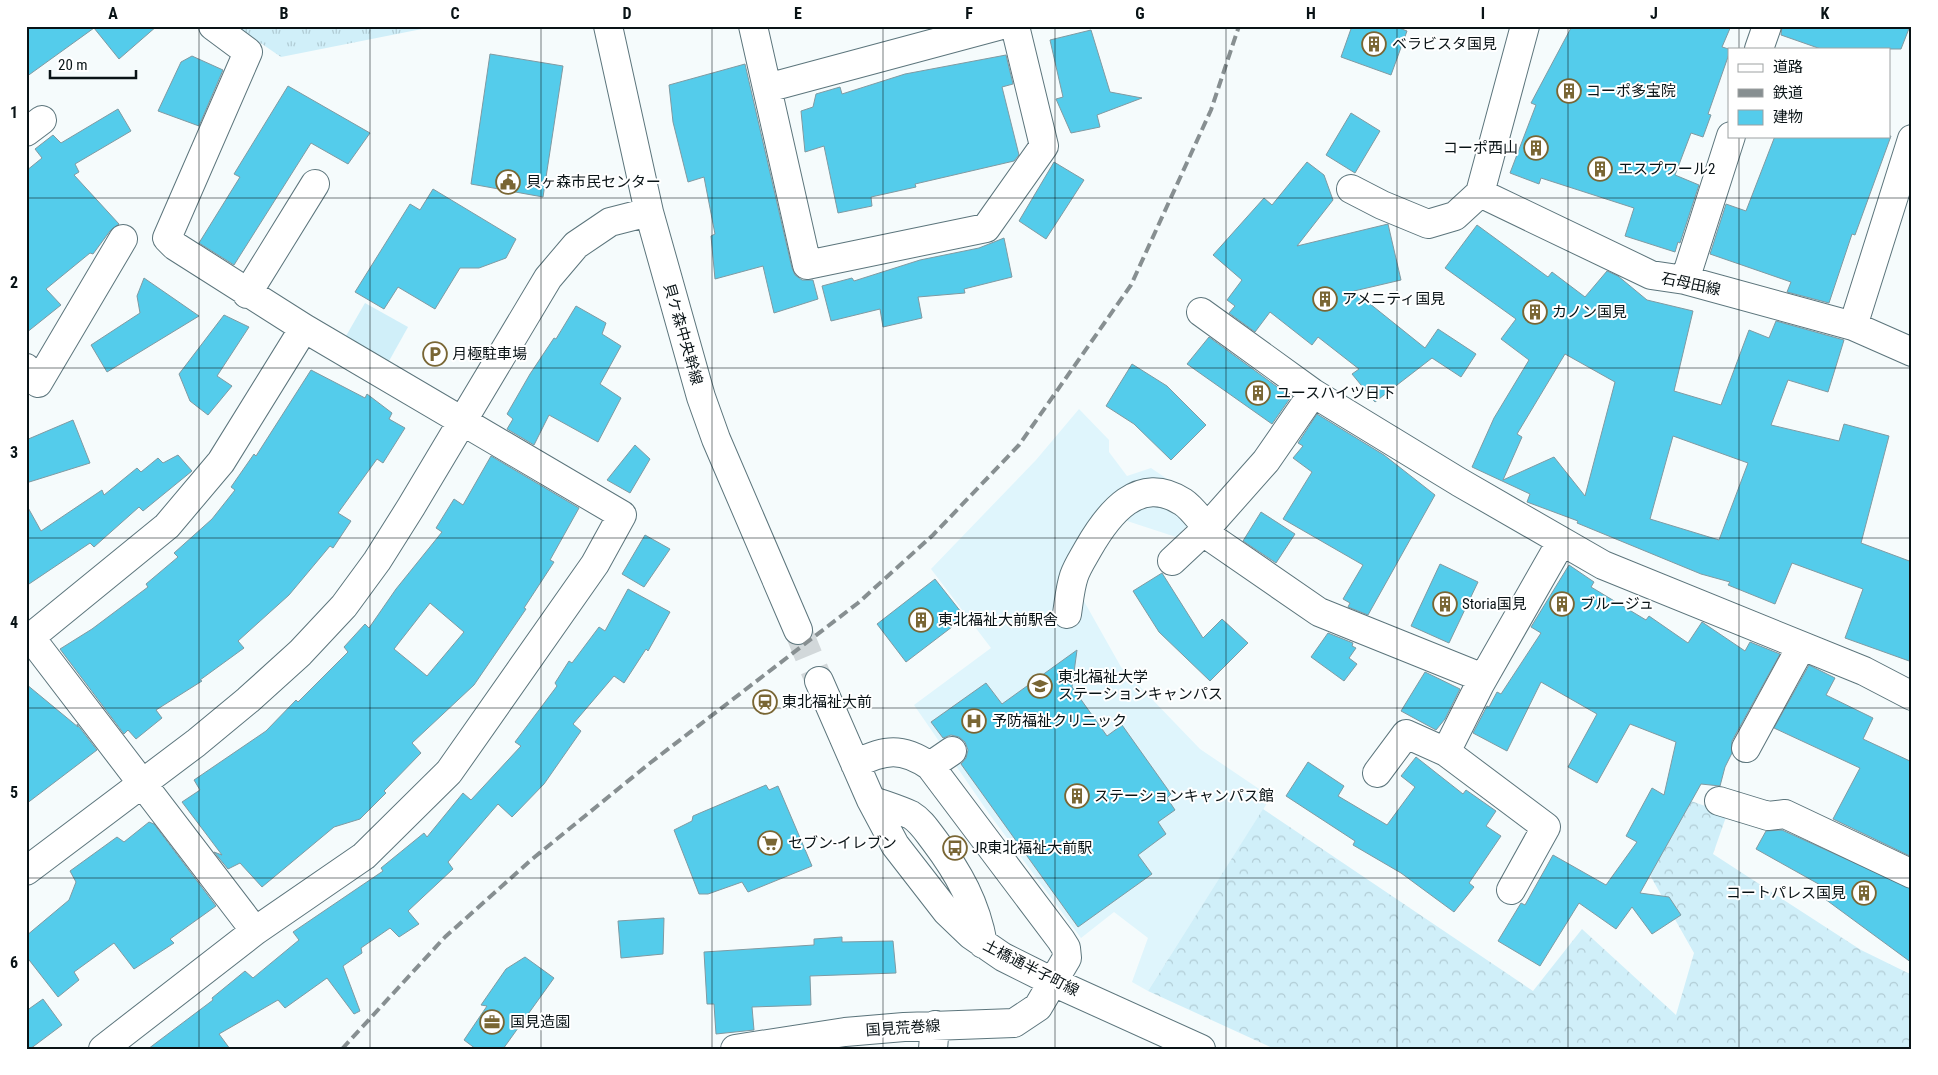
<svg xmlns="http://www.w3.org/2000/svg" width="1938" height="1075" font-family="'Roboto Condensed','Noto Sans JP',sans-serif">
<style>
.built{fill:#dff5fc}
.green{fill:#d0eff9}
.forest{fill:url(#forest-crowns)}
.park{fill:url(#park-tufts)}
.building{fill:#54cceb;stroke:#809aa2;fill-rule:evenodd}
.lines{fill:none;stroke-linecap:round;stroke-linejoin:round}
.minor-tunnel{stroke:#d2d8da;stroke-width:28;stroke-dasharray:28 14;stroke-linecap:butt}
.minor-casing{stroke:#5c757c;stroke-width:30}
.minor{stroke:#fff;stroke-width:28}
.rail{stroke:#878f91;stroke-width:4;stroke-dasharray:10 5;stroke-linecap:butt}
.grid{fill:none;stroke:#091316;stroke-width:1;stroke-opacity:0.55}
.labels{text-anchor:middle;stroke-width:4;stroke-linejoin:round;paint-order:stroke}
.poi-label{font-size:15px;fill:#091316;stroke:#fff;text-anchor:start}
.street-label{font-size:15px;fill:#091316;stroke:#fff}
.neatline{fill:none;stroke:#091316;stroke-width:2}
.grid-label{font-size:16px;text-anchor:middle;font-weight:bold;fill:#091316}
</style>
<defs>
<pattern id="forest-crowns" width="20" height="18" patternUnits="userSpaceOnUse" patternTransform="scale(1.25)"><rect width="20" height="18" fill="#d0eff9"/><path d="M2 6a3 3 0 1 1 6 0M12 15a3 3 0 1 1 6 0" fill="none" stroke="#b1ccd5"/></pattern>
<pattern id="park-tufts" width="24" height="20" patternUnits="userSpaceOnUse" patternTransform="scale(1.25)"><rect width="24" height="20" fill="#d0eff9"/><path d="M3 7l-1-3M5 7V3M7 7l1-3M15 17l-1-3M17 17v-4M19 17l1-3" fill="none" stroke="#b1ccd5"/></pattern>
</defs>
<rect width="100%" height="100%" fill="#f5fbfc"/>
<path class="built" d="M1079,409L1109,440V452L1127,476L1151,468L1207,506L1176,537L1121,519L1076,587L1121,667L1200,749L1271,797L1148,991L1132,982L1148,938L1114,912L1081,938L990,815L914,705L991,648L931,569L1036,460Z"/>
<path class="green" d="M365,303L408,327L389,361L346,336Z"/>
<path class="forest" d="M1683,798L1727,814L1713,854L1861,950L1912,975V1049H1275L1148,991L1263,809L1533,991L1582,929L1676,1015L1694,953L1642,861Z"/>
<path class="park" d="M236,26H437L281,57Z"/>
<path class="building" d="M26,26H157L119,59L94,28L26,77Z
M1352,26H1394L1407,31L1391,75L1341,57Z
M1572,26H1731L1722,47L1729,49V54L1708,114L1711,115L1703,137L1691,133L1675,175L1699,185L1680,243L1678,242L1675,252L1625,236L1634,208L1541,178L1539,184L1510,173L1536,105L1531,103Z
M1782,26H1910L1901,49H1821L1781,35Z
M1091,30L1110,92L1142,98L1097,115L1100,127L1071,133L1056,99L1063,97L1050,40Z
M490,54L563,66L543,197L471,184Z
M1006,55L1013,84L1002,87L1019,155L1014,161L915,184L916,187L871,197L872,206L838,213L824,146L805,152L801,111L813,107L816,94L840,87L842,94L905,74Z
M192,56L223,70L199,126L158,111L181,62Z
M745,64L792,268L795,275L802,280H813L818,299L774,313L763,266L715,279L711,236L715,234L704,177L688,182L673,122L669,85Z
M288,86L370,133L348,164L311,143L234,265L199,243L240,177L234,174Z
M118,109L131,131L75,164L79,172L74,175L119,224L110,231L93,254L90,253L46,289L61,305L26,333V171L42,158L35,149L53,135L61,143Z
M1351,113L1380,131L1355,173L1326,155Z
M1775,136H1891L1855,235L1852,234L1829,303L1787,292L1791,282L1710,254L1726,204L1746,211Z
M1054,162L1084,180L1046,239L1019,221Z
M1307,162L1324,175L1333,200L1297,246L1388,224L1401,280L1354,291L1425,348L1438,329L1476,354L1461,377L1432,358L1375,402L1352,374L1359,369L1318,337L1312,345L1270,312L1255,332L1229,313L1235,306L1227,300L1242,280L1213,255L1264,198L1272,205Z
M433,189L516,239L506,258L479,268H460L435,309L398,287L384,309L355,292L410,204L420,210Z
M1477,225L1548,277L1552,272L1585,297L1607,271L1618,276L1647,300L1693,311L1674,391L1721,405L1749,330L1769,338L1776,321L1844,340L1828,392L1788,380L1771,425L1839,441L1844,424L1889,436L1861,543L1912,562V662L1845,638L1863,589L1792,563L1775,604L1728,585L1730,582L1701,574L1577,523L1578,521L1527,502L1530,494L1472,467L1494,418L1529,360L1501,339L1516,319L1445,268ZM1565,354L1615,382L1585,496L1554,457L1503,480L1522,437L1517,434ZM1673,436L1748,463L1719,540L1650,519Z
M1004,238L1012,277L964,289L965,293L918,297L922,318L883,327L880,309L831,321L822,286L852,278L854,281L920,260L979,248Z
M144,278L199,316L107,372L91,345L140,313L137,296Z
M576,306L606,323L602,334L621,346L600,384L621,398L598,442L549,415L534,445L507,429L513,419L507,414L530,374L554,338L556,339Z
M224,315L249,327L217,376L232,386L208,415L190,401L179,374Z
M1209,337L1291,397L1272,424L1187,364Z
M1132,364L1167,386L1206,425L1171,460L1134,424L1106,406Z
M311,370L365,398L367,394L392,413L389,419L405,428L383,463L377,459L338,513L351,521L333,548L330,546L289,595L238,641L244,648L200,680L202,681L156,710L162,718L136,739L128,730L124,734L60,649L92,629L148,587L146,584L178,557L174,553L212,519L235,490L231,487L254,454L256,456Z
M1317,414L1384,455L1435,495L1368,615L1348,607L1350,603L1343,599L1363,565L1283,519L1312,472L1293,458L1303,446L1298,443Z
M73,420L90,463L26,483V440Z
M635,445L650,459L630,493L607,480Z
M178,455L192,471L143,511L139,507L94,547L90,543L26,586V504L41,531L102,490L104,495L137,468L141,472L158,458L163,463Z
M491,456L579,508L550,560L554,562L524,608L526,609L474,685L412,743L421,753L384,791L386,793L360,819L334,827L262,887L240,863L228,869L214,852L222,855L182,802L200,790L194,780L266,731L296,700L298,702L348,652L344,647L365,624L369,628L396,589L442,532L436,528L454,499L463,505ZM430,603L464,632L427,676L394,649Z
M1261,512L1295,534L1276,563L1243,541Z
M645,535L670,549L644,587L622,574Z
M1440,564L1478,582L1449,643L1411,626Z
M1569,565L1594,582L1591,587L1646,620L1649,616L1688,643L1702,622L1745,651L1750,642L1780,654L1732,741V753L1725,767L1720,786L1701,784L1640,893L1669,897L1681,915L1652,934L1632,907L1616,929L1579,903L1540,966L1498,941L1521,903L1525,905L1553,855L1606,885L1637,842L1626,836L1652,788L1664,795L1676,742L1630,724L1597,783L1568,767L1597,714L1541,682L1507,751L1473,733L1487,706L1489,707L1497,692L1501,694L1541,633L1531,627Z
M1162,573L1203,638L1222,619L1248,643L1210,681L1159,632L1133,591Z
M935,579L965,617L906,662L877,624Z
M628,589L670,612L648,651L646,649L624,683L614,676L573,724L581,731L544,784L512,817L498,804L448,862L453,869L408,911L419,924L399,937L390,928L361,948L362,953L343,966L360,1011L354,1014L327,978L285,1008L278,1000L219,1034L230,1049H148L213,1000L212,998L245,971L253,978L299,940L293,932L383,871L381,868L424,833L427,837L463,793L471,800L521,746L515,742L557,686L555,683L569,661L572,663L599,627L605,631Z
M1328,633L1353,643L1352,646L1356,648L1349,658L1357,664L1344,681L1311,657Z
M1077,650L1072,687L1107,736L1122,725L1171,794L1167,798L1175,810L1158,822L1166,834L1138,855L1152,874L1078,927L961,764L966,758L968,750L965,742L959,737L951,735L943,738L931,722L986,683L1002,704Z
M1809,665L1835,678L1826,695L1873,718L1863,739L1912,762V857L1833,819L1860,768L1774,728Z
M1425,672L1460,689L1445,719L1436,730L1401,711Z
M26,684L78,727L77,724L97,750L26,804Z
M1416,757L1463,794L1466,790L1496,811L1486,826L1501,836L1469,883L1474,887L1454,912L1401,873L1353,845L1355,841L1286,796L1308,762L1344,786L1338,796L1387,825L1415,787L1401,776Z
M766,785L769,790L778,786L812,866L748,892L742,882L708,894H699L674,830L692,821L693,816Z
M149,822L154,824L216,906L170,939L174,943L134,969L114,943L74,972L79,980L58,997L26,956V936L69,900L76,882L70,871L117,837L124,842Z
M1782,830L1912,889V963L1825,899L1831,891L1756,849L1766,831Z
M664,918L663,954L621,958L618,921Z
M842,937V942L893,941L896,973L810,976L811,1005L752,1007L754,1030L716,1034L714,1004H707L704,952L814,945V939Z
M525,957L554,978L503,1049H476L464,1040L487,1006L481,1005L506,969Z
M43,999L62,1025L30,1049H26V1011Z"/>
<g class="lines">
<path class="minor-tunnel" d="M798,630L819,681"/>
<g class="minor-casing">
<path id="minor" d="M213,26L248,52L167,238L175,246L304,328
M608,26L649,212L701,397L716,439L798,630
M753,26L807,265L986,228L1044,146L1015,26
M1759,49L1767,26
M767,88L998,26
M26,132L42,120
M1351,189L1382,205L1428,224L1455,216L1480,193L1525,26
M1480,193L1651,275L1685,280L1853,326L1912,352
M1685,280L1731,136
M247,294L315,184
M1201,312L1313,393L1459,482L1603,565L1864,671L1912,696
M1853,326L1912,139
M26,368L38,383L123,239
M1203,532L1319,612L1483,678
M1172,561L1203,532L1266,461L1313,393
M1067,614C1069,601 1070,588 1074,576C1077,567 1083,558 1088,549C1108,514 1139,473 1183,502C1192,508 1200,520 1207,527
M31,638L255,931
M26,641L167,526L221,462L304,328L622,515L595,564L449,772L364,856L255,931L103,1049
M819,681L871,800L895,845L947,912L971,935L1003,957L1053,982L1201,1049
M1746,748L1801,647
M930,766L952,751
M1377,773L1406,734L1446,752
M871,800C884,805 898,809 911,815C921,821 927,831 934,840C959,873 976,904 983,944
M1719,801L1768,816L1785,814L1912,874
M26,871L196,743L248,700L300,653L344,606L377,561L411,507L548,278L576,245L610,222L649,212
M1511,890L1546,827L1446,752L1480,684L1561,542
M735,1049L845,1032L904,1027L1014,1023L1038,1007L1067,958L1066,948L1061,940L930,766C902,747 885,749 855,764
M933,1049L935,1025"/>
</g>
<use href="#minor" class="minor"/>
<path class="rail" d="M342,1049L445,937L531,860L650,763L858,603L933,535L1019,445L1131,285L1211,110L1239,26"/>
</g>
<path class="grid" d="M199,26V1049M370,26V1049M541,26V1049M712,26V1049M883,26V1049M1055,26V1049M1226,26V1049M1397,26V1049M1568,26V1049M1739,26V49M1739,136V1049M26,198H1912M26,368H1912M26,538H1912M26,708H1912M26,878H1912"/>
<defs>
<g id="building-ring" transform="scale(1.25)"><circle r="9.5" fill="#fff" stroke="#796634" stroke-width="1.5"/><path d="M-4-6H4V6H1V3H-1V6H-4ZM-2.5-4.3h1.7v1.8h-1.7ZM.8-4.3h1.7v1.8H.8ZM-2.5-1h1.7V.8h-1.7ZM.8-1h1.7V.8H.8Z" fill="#796634"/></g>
<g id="civic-ring" transform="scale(1.25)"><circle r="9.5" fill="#fff" stroke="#796634" stroke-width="1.5"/><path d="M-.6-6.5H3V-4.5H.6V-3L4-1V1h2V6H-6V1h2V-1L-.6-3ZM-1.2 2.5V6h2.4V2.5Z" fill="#796634"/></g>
<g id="parking-ring" transform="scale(1.25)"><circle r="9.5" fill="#fff" stroke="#796634" stroke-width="1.5"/><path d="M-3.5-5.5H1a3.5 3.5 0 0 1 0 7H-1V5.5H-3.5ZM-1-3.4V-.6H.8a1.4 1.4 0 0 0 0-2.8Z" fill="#796634"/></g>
<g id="university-ring" transform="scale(1.25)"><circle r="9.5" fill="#fff" stroke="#796634" stroke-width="1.5"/><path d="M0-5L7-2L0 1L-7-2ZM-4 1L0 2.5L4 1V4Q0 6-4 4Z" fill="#796634"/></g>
<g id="station-ring" transform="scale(1.25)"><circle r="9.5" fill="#fff" stroke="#796634" stroke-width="1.5"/><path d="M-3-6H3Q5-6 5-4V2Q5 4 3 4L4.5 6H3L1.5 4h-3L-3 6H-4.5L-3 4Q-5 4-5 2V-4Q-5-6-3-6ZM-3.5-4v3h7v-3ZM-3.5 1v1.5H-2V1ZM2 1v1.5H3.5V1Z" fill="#796634"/></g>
<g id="hospital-ring" transform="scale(1.25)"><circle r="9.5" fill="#fff" stroke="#796634" stroke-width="1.5"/><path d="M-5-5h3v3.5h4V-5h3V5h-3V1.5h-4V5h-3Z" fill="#796634"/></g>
<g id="supermarket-ring" transform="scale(1.25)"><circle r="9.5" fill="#fff" stroke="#796634" stroke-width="1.5"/><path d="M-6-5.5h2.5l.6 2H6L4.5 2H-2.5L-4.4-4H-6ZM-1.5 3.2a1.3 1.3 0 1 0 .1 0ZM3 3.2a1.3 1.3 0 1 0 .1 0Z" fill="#796634"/></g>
<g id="bus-ring" transform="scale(1.25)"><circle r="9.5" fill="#fff" stroke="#796634" stroke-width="1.5"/><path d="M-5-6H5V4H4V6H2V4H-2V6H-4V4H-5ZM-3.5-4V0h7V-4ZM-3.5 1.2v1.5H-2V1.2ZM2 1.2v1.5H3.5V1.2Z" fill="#796634"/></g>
<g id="office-ring" transform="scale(1.25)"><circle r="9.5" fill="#fff" stroke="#796634" stroke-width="1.5"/><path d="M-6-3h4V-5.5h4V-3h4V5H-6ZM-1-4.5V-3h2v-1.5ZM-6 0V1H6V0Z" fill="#796634"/></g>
</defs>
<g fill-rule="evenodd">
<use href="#building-ring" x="1374" y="44"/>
<use href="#building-ring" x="1569" y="91"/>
<use href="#building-ring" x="1536" y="148"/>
<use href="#building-ring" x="1600" y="169"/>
<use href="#civic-ring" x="508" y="182"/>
<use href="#building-ring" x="1325" y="299"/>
<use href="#building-ring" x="1535" y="312"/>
<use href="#parking-ring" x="435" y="354"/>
<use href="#building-ring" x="1258" y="393"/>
<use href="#building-ring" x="1445" y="604"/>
<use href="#building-ring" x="1562" y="604"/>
<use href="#building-ring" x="921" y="620"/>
<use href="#university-ring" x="1040" y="686"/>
<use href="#station-ring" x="765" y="702"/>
<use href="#hospital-ring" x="974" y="721"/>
<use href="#building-ring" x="1077" y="796"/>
<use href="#supermarket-ring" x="770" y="843"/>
<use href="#bus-ring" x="955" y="848"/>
<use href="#building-ring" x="1864" y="893"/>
<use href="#office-ring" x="492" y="1022"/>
</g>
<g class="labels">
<g class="poi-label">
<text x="1392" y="49">ベラビスタ国見</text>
<text x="1586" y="96">コーポ多宝院</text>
<text x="1518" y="153" text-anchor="end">コーポ西山</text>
<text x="1618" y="174">エスプワール2</text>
<text x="526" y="187">貝ヶ森市民センター</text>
<text x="1342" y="304">アメニティ国見</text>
<text x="1552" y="317">カノン国見</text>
<text x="452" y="359">月極駐車場</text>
<text x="1276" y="398">ユースハイツ日下</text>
<text x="1462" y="609">Storia国見</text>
<text x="1580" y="609">ブルージュ</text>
<text x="938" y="625">東北福祉大前駅舎</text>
<text x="1058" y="682">東北福祉大学<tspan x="1058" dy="17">ステーションキャンパス</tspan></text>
<text x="782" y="707">東北福祉大前</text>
<text x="992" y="726">予防福祉クリニック</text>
<text x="1094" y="801">ステーションキャンパス館</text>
<text x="788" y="848">セブン-イレブン</text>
<text x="972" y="853">JR東北福祉大前駅</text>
<text x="1846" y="898" text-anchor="end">コートパレス国見</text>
<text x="510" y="1027">国見造園</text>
</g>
<g class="street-label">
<text transform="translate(1691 284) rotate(12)" y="5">石母田線</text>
<text transform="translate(683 334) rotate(74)" y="5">貝ケ森中央幹線</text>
<text transform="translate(1031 968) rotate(27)" y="5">土橋通半子町線</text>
<text transform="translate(903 1028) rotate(-4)" y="5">国見荒巻線</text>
</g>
</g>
<rect width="1938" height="1075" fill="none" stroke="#ffffff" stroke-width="55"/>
<rect x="1728" y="48" width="162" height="90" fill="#ffffff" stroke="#9da1a2"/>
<rect x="1738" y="64" width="25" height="8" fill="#ffffff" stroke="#9da1a2"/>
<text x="1773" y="72" font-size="15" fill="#091316">道路</text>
<rect x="1738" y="89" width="25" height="8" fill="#878f91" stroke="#9da1a2"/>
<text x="1773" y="98" font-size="15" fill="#091316">鉄道</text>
<rect x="1738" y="110" width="25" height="15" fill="#54cceb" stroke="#9da1a2"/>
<text x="1773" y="122" font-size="15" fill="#091316">建物</text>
<path d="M50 70v8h86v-8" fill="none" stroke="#091316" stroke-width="2.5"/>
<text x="58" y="70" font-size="15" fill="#091316" stroke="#ffffff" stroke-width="4" paint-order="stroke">20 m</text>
<rect x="28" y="28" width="1882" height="1020" class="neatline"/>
<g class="grid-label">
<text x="113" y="19">A</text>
<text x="284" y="19">B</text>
<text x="455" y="19">C</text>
<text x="627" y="19">D</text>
<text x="798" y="19">E</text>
<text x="969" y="19">F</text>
<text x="1140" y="19">G</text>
<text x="1311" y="19">H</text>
<text x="1483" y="19">I</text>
<text x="1654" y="19">J</text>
<text x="1825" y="19">K</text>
<text x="14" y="118">1</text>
<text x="14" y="288">2</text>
<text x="14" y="458">3</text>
<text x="14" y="628">4</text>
<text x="14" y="798">5</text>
<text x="14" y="968">6</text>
</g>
</svg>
